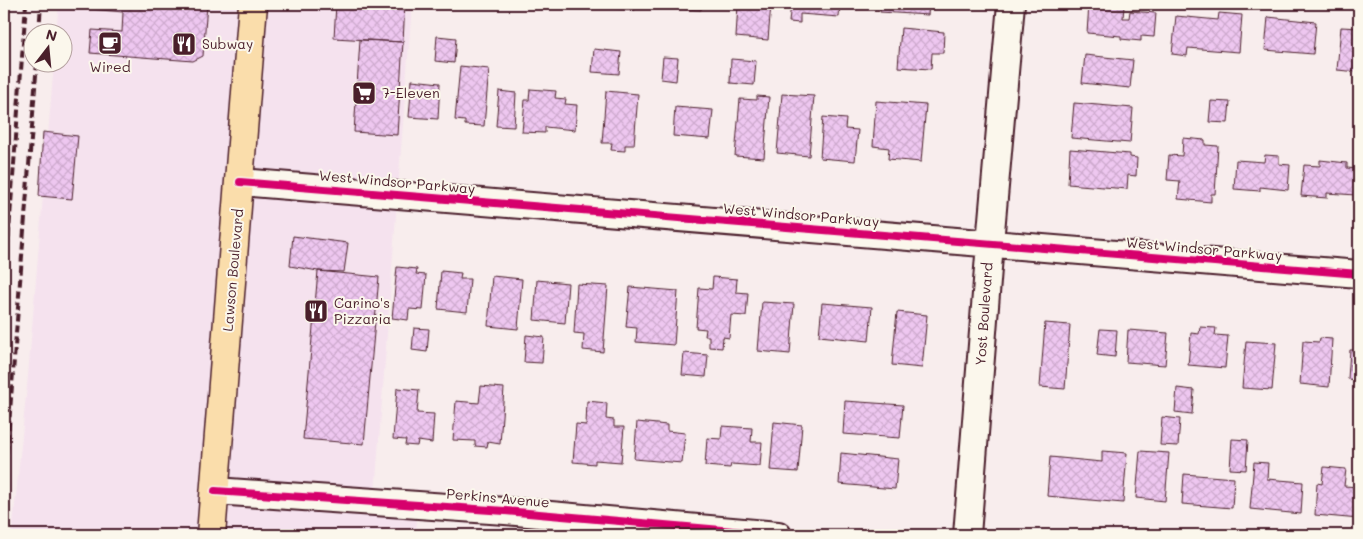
<svg xmlns="http://www.w3.org/2000/svg" width="1363" height="539" font-family="Mali,sans-serif">
<style>
.built{fill:#f5e2ee}
.building{fill:url(#building-cross-hatch);stroke:#4a1f2b}
.lines{fill:none;stroke-linecap:round;stroke-linejoin:round}
.minor-casing{stroke:#4a1f2b;stroke-width:30}
.major-casing{stroke:#4a1f2b;stroke-width:31}
.minor{stroke:#fbf7ec;stroke-width:26}
.major{stroke:#faddab;stroke-width:28}
.rail{stroke:#4a1f2b;stroke-width:4;stroke-dasharray:8 4;stroke-linecap:butt}
.cycleway-casing{stroke:#fbf7ec;stroke-width:11}
.cycleway{stroke:#d6006c;stroke-width:8}
.labels{text-anchor:middle;stroke-width:4;stroke-linejoin:round;paint-order:stroke}
.poi-label{font-size:14px;fill:#4a1f2b;stroke:#fbf7ec;text-anchor:start}
.street-label{font-size:14px;fill:#4a1f2b;stroke:#fbf7ec}
</style>
<defs>
<pattern id="building-cross-hatch" width="8" height="8" patternUnits="userSpaceOnUse" patternTransform="scale(1.25)"><rect width="8" height="8" fill="#eec7f0"/><path d="M0 0l8 8M0 8l8-8" fill="none" stroke="#ceaace"/></pattern>
</defs>
<rect width="100%" height="100%" fill="#f8eded"/>
<filter id="ink" filterUnits="userSpaceOnUse"><feTurbulence type="fractalNoise" baseFrequency=".02" numOctaves="2"/><feDisplacementMap in="SourceGraphic" scale="10" xChannelSelector="R" yChannelSelector="G"/><feConvolveMatrix kernelMatrix="1 2 1 2 8 2 1 2 1" color-interpolation-filters="sRGB"/></filter>
<g filter="url(#ink)">
<path class="built" d="M59,4H412L375,493L418,497L416,535H12L28,376L54,63L62,62V32H56Z"/>
<path class="building" d="M89,4H207L203,56L193,61L90,53L92,30L122,32L123,12L89,9Z
M336,4H405L403,42L334,38Z
M608,4H635V10L607,8Z
M685,4H702L701,10L685,9Z
M738,4H771L768,40L736,37Z
M791,4H840L839,17L800,14V23L789,22Z
M880,4H929L928,15L880,12Z
M1089,4L1124,6L1123,18H1129L1130,11L1156,13L1154,37L1141,36V41L1121,39V36L1087,33Z
M1219,13L1242,15L1239,52L1188,48L1187,56L1172,54L1176,16L1218,20Z
M1268,17L1316,22L1313,54L1265,50Z
M1341,27L1359,28V72L1337,70Z
M901,28L944,32L943,53H932L931,69L898,67Z
M437,36L456,38L454,63L435,61Z
M360,40L403,42L397,135L354,132Z
M594,49L621,52L619,74L592,72Z
M1085,55L1133,60L1130,88L1082,83Z
M663,57L678,58L676,81L661,79Z
M731,59L756,61L754,85L730,83Z
M460,66L489,69L484,126L465,125V121L455,120Z
M412,80L440,83L438,119L409,117Z
M530,89L556,91L555,98L566,99L565,104L577,105L575,130L545,127V133L522,132L525,100H529Z
M499,91L516,93L514,127L496,126Z
M606,91L638,94L634,145H625V151L611,150L612,143H602Z
M782,94L814,96L809,156L777,153Z
M757,96L769,97L764,158L735,156L740,99L757,100Z
M876,101L926,105L921,162L888,159L889,148L873,146Z
M1211,101L1230,102L1228,123L1209,122Z
M1074,103L1133,108L1130,143L1071,138Z
M675,107L713,110L710,139L673,136Z
M823,117L846,119L845,129L858,130L855,161L820,158Z
M43,132L78,136L72,199L39,196Z
M1183,138L1205,140V145L1218,146L1215,194H1211V202L1178,199L1180,181L1167,180L1169,155L1182,156Z
M1070,149L1130,154V157L1137,158L1136,176L1128,175L1127,189L1068,184Z
M1265,155L1279,156V164L1290,165L1288,190L1260,187V191L1234,189L1236,160L1264,162Z
M1320,160L1347,163V168L1358,169L1356,195L1327,193V198L1301,196L1304,165L1320,166Z
M293,236L348,243L344,272L318,271L290,266Z
M397,267L417,269L416,274L426,275L423,310L409,309L408,320L392,318Z
M318,271L379,277L364,444L303,439Z
M441,271L461,273L460,279H470L467,312L438,309Z
M492,276L522,279L518,329L488,326Z
M713,277L737,279L736,292L748,293L746,316L731,315L729,338L723,337L722,348L709,347V336H705L706,329L696,328L699,288L712,289Z
M537,280L568,283L565,323L534,320Z
M577,284L608,286L603,352L583,350L584,334L574,333Z
M630,287L678,291L674,345L636,342L637,328L626,327Z
M762,302L794,304L790,354L758,351Z
M822,303L872,307L869,341L819,336Z
M897,312L927,315L922,368L892,365Z
M1045,323L1070,325L1065,389L1040,387Z
M1200,327L1216,328L1215,335L1228,336L1225,368L1188,365L1191,333L1199,334Z
M414,328L429,329L427,352L412,350Z
M1100,329L1117,330L1115,357L1097,355Z
M1128,330L1168,333L1165,365L1126,362Z
M526,335L544,337L542,363L524,362Z
M1320,338L1332,339L1329,387L1300,384L1303,341L1319,342Z
M1246,341L1276,343L1272,390L1242,388Z
M1350,350H1359V400H1354L1356,380L1348,379Z
M684,353L708,355L706,377L682,375Z
M481,386L504,388L500,444L488,442L487,447L475,446V441L453,440L456,401L479,403Z
M397,388L419,390L417,413L434,414L432,443L418,441L417,446L405,445L406,440L393,439Z
M1177,388L1194,390L1192,414L1175,412Z
M587,401L607,403L606,419L614,420V427H624L621,462L595,460V464L573,462L576,424L586,425Z
M845,401L903,405L900,438L843,434Z
M1162,417L1180,419L1178,446L1160,445Z
M637,422L667,425V431L685,433L682,463L634,459Z
M774,422L802,425L798,472L770,470Z
M722,426L752,428L751,442H762L760,466L731,464L730,468L705,466L707,438L721,439Z
M1232,439L1248,440L1246,470L1230,469Z
M1102,451L1127,453L1123,503L1047,496L1050,457L1102,462Z
M1140,451L1169,453L1165,501L1136,498Z
M841,453L898,459L895,489L839,484Z
M1254,462L1268,463L1267,479L1303,482L1301,514L1250,509Z
M1324,467L1346,469L1344,486L1359,487V519L1315,515L1317,483L1322,484Z
M1184,474L1234,478L1232,508L1182,504Z"/>
<g class="lines">
<g class="minor-casing">
<path id="minor" d="M240,182L1359,274
M215,491L505,511L778,535
M967,535L990,243L1011,4"/>
</g>
<g class="major-casing">
<path id="major" d="M211,535L253,4"/>
</g>
<use href="#minor" class="minor"/>
<use href="#major" class="major"/>
<path class="rail" d="M39,32L41,4
M4,297L26,4
M4,489L37,62"/>
<g class="cycleway-casing">
<path id="cycleway" d="M240,182L1359,274
M215,491L505,511L778,535"/>
</g>
<use href="#cycleway" class="cycleway"/>
</g>
</g>
<defs>
<g id="cafe-square" transform="scale(1.25)"><rect x="-9" y="-9" width="18" height="18" rx="4" fill="#4a1f2b" stroke="#fbf7ec"/><path d="M-5.5-4.5H6V0H3Q3 3.5 0 3.5H-2.5Q-5.5 3.5-5.5 0ZM3-3.2v2h1.7v-2ZM-6 4.5H4V6H-6Z" fill="#fff"/></g>
<g id="restaurant-square" transform="scale(1.25)"><rect x="-9" y="-9" width="18" height="18" rx="4" fill="#4a1f2b" stroke="#fbf7ec"/><path d="M-5-6h1v4h1v-4h1v4h1v-4h1v5L-1.5 .5V6h-2V.5L-5-1ZM5-6V6H3V1.5H1.5Q1.5-4 5-6Z" fill="#fff"/></g>
<g id="supermarket-square" transform="scale(1.25)"><rect x="-9" y="-9" width="18" height="18" rx="4" fill="#4a1f2b" stroke="#fbf7ec"/><path d="M-6-5.5h2.5l.6 2H6L4.5 2H-2.5L-4.4-4H-6ZM-1.5 3.2a1.3 1.3 0 1 0 .1 0ZM3 3.2a1.3 1.3 0 1 0 .1 0Z" fill="#fff"/></g>
</defs>
<g fill-rule="evenodd">
<use href="#cafe-square" x="110" y="43"/>
<use href="#restaurant-square" x="184" y="44"/>
<use href="#supermarket-square" x="364" y="93"/>
<use href="#restaurant-square" x="316" y="311"/>
</g>
<g class="labels">
<g class="poi-label">
<text x="202" y="49">Subway</text>
<text x="110" y="72" text-anchor="middle">Wired</text>
<text x="382" y="98">7-Eleven</text>
<text x="334" y="308">Carino's<tspan x="334" dy="16">Pizzaria</tspan></text>
</g>
<g class="street-label">
<text transform="translate(397 182) rotate(5)" y="5">West Windsor Parkway</text>
<text transform="translate(801 215) rotate(5)" y="5">West Windsor Parkway</text>
<text transform="translate(1204 249) rotate(5)" y="5">West Windsor Parkway</text>
<text transform="translate(233 270) rotate(-85)" y="5">Lawson Boulevard</text>
<text transform="translate(984 314) rotate(-86)" y="5">Yost Boulevard</text>
<text transform="translate(498 498) rotate(5)" y="5">Perkins Avenue</text>
</g>
</g>
<rect width="1363" height="539" fill="none" stroke="#fbf7ec" stroke-width="20"/>
<rect x="10" y="10" width="1343" height="519" fill="none" stroke="#4a1f2b" stroke-width="2" filter="url(#ink)"/>
<g transform="translate(48 48) rotate(16)"><circle r="24" fill="#fbf7ec" stroke="#b4a19f"/>
<path d="M0-4L9 19L0 12L-9 19Z" fill="#4a1f2b"/>
<text y="-8" font-size="14" font-weight="bold" text-anchor="middle" fill="#4a1f2b">N</text>
</g>
</svg>
